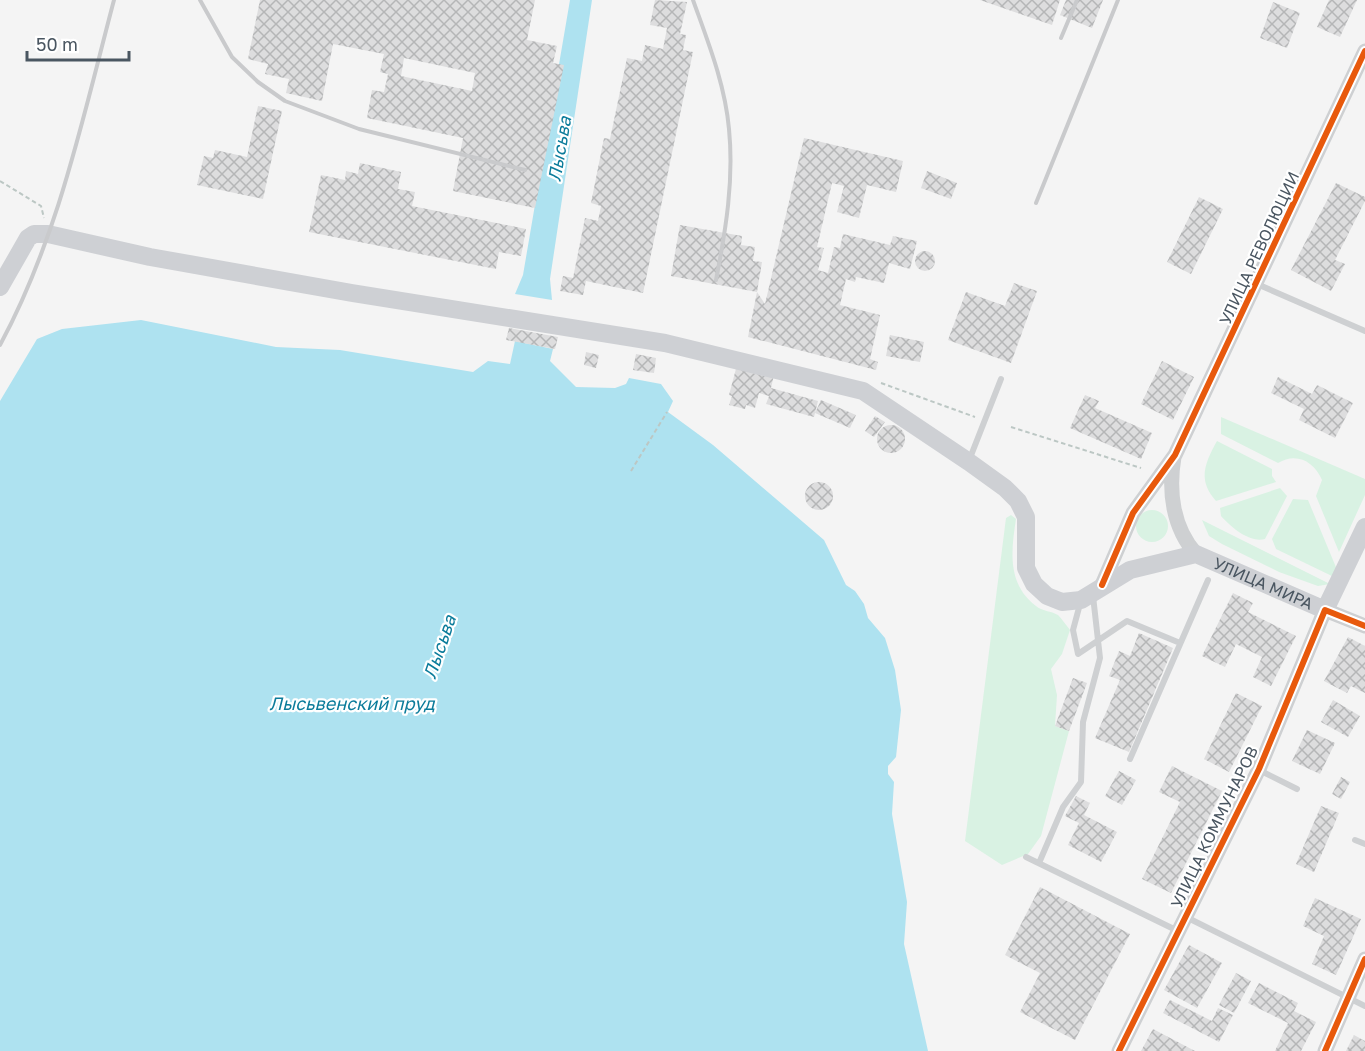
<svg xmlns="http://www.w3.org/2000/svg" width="1365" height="1051" font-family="'Golos Text',sans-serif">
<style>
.grass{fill:#d9f2e3}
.water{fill:#aee2f0}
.building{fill:url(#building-cross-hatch);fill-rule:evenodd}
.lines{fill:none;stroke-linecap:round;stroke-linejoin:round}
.path{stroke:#bcc7c4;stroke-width:2;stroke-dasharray:4.5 3;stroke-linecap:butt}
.service{stroke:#ced0d2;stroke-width:6}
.tertiary{stroke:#ced0d2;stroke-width:15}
.secondary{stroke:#ced0d4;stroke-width:18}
.rail{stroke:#c9cacc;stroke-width:4}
.cycleway-casing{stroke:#fff;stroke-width:10}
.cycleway{stroke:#e8590c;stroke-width:6}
.labels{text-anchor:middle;stroke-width:4.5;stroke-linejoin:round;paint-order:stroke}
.street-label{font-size:16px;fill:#4a5661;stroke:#fff}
.water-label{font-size:18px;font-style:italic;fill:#0c7c9b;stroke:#fff}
</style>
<defs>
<pattern id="building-cross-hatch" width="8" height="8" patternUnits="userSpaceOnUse" patternTransform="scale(1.5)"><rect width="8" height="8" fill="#ddddde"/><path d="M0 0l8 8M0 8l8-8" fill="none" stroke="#b5b6b7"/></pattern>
</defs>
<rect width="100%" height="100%" fill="#f4f4f4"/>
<path class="grass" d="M1221,417L1365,479V495L1339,552L1316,496L1322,480C1314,461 1296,452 1278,463L1221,434Z
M1217,441L1272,469V476L1276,482L1216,501C1197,480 1205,463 1217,441Z
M1280,488L1287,496L1265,539C1249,543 1231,527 1221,516L1220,508Z
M1293,499L1308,500L1338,572L1334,577L1276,549L1272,539Z
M1136 526a16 16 0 1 1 32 0a16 16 0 1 1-32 0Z
M1011,515L1016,519C1011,551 1007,584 1036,606C1042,611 1051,611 1058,615C1062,619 1066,625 1070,630L1062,654L1051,669L1057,695L1055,726L1069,731L1041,836L1028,854L1002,865L965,841L1006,518Z
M1202,520L1330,584L1318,586L1279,572L1222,544L1209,536Z"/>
<path class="water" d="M570,0H592L550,279L552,300L515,294L523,275Z
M141,320L276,347L340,350L473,372L488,361L510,364L515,341L553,349L550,361L576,387L615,388L626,384L629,378L661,384L673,401L668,412L713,445L824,540L846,585L855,591L864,604L868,618L885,638L895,670L901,710L896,757L888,766V774L894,782L892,814L907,902L904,944L928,1051H0V401L37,339L62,329Z"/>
<path class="building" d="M260,0H535L527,40L557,46L553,63L564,65L535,208L453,191L463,138L367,118L372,90L384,92L388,74L380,72L384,54L333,44L322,101L286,93L289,79L265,74L268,64L248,59ZM404,58L475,73L472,91L401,76Z
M655,0L687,2L680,34L686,35L683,50L693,52L643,293L586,281L583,295L560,291L563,276L573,278L585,218L598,221L601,206L591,203L604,138L610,139L627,58L642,61L645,45L663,49L667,28L650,25Z
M980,0H1060L1052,25Z
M1066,0H1103L1092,28L1060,15Z
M1329,0H1357L1340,37L1317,27Z
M1273,2L1300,13L1287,48L1260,38Z
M258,106L282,111L263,199L197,185L204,156L213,158L215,150L247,157Z
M804,138L903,161L896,192L867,185L859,218L837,212L844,186L832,183L817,247L824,248L818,270L828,273L834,247L840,248L843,234L890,245L893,236L917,241L910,269L889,263L884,283L856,277L855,282L846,279L840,305L880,315L870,359L878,362L876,370L748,337L757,292L765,304Z
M360,163L401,172L398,189L415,192L412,206L526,229L521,256L499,252L496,269L309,232L321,175L345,180L346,171L358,174Z
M927,171L957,183L951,199L921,188Z
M1336,183L1365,197V201L1335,260L1345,264L1331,291L1291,270Z
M1199,197L1223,209L1191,274L1167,262Z
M680,225L742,236L741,245L755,247L753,261L762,262L757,292L671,276Z
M915 261a10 10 0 1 1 20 0a10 10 0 1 1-20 0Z
M1014,283L1037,291L1011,363L948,340L966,292L1005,306Z
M509,328L558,337L555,349L506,340Z
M890,335L924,342L920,362L886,356Z
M586,352L599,355L596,368L584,365Z
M636,354L656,358L654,373L633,370Z
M1162,361L1194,377L1173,420L1141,404Z
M737,365L774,375L771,388L818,401L814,417L766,404L769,396L759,393L755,408L746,405L745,409L729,405L732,396L729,395Z
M1278,377L1312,394L1317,385L1353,403L1335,438L1299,420L1304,409L1271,393Z
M1085,395L1099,401L1095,408L1152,433L1141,459L1070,428Z
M821,400L856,415L850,428L815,413Z
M875,416L885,422L874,437L865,431Z
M877 439a14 14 0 1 1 28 0a14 14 0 1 1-28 0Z
M805 496a14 14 0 1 1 28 0a14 14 0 1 1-28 0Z
M1233,593L1253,603L1248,612L1296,636L1271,686L1253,677L1262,657L1236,644L1225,667L1202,656Z
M1139,633L1173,648L1129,752L1095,738L1120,680L1109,676L1119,651L1130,656Z
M1348,637L1365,646V693L1351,686L1347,693L1324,681Z
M1073,678L1087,683L1069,731L1055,726Z
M1236,693L1262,706L1229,772L1204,759Z
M1333,700L1360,716L1348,737L1321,722Z
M1307,730L1335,743L1320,774L1292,761Z
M1172,766L1222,791L1171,893L1142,879L1180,802L1159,792Z
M1119,771L1136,780L1122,805L1105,796Z
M1341,777L1350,782L1341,799L1332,794Z
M1076,796L1090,803L1084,815L1117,832L1101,862L1068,845L1079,823L1065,816Z
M1321,806L1339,813L1314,872L1296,864Z
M1040,887L1130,934L1075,1040L1020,1012L1040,973L1005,955Z
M1315,898L1361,919L1336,975L1312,964L1324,936L1303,926Z
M1189,945L1222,963L1197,1008L1164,990Z
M1236,973L1251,981L1234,1013L1219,1005Z
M1259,983L1298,1003L1294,1011L1316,1022L1301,1051H1275L1288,1023L1248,1003Z
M1170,1000L1212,1021L1218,1008L1233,1015L1219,1042L1163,1013Z
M1153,1029L1195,1051H1141Z
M1354,1035L1365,1041V1051H1346Z"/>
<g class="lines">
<path class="path" d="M0,181L41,206L44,218
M881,383L975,417
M1011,427L1141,468
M631,471L667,412"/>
<path class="service" d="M1257,284L1365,331
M970,458L1001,379
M1080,604L1073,630L1078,654L1127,621L1180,643
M1130,759L1208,580
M1259,770L1297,789
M1355,840L1365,844
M1026,857L1178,931
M1039,863L1063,807L1081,782L1083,722L1100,658L1093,596
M1186,917L1365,1006"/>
<path class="tertiary" d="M1174,457C1168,492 1173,528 1196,554
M1102,585L1133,513L1175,455L1365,51
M1119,1051L1259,769L1325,610L1365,626
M1325,1051L1365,959"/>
<path class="secondary" id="s1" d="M0,287L28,238L34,234H48L150,257L352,293L665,343L863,391L969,462L1005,488L1018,501L1026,517V568L1034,584L1047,596L1062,602L1081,600L1130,570L1196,554L1325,610L1365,527"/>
<path class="rail" d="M200,0L232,57L258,82L285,101L359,129L525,170
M693,0C708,42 725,84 729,129C734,180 726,229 716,280
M1061,38L1077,0
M1036,203L1118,0
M0,345C58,238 83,117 114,0"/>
<g class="cycleway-casing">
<path id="cycleway" d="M1102,585L1133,513L1175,455L1365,51
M1119,1051L1259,769L1325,610L1365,626
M1325,1051L1365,959"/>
</g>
<use href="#cycleway" class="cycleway"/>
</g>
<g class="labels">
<g class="street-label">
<text transform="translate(1259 248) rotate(-65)" y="6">УЛИЦА РЕВОЛЮЦИИ</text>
<text dy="6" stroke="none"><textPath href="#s1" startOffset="1437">УЛИЦА МИРА</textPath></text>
<text transform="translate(1214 827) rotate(-64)" y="6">УЛИЦА КОММУНАРОВ</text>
</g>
<g class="water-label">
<text transform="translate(560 149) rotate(-80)" y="6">Лысьва</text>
<text transform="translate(440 647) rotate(-71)" y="6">Лысьва</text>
<text x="352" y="710">Лысьвенский пруд</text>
</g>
</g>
<path d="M27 51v9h102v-9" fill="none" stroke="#4a5661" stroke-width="3"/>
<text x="36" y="51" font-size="18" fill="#4a5661" stroke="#ffffff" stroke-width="4.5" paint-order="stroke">50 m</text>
</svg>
